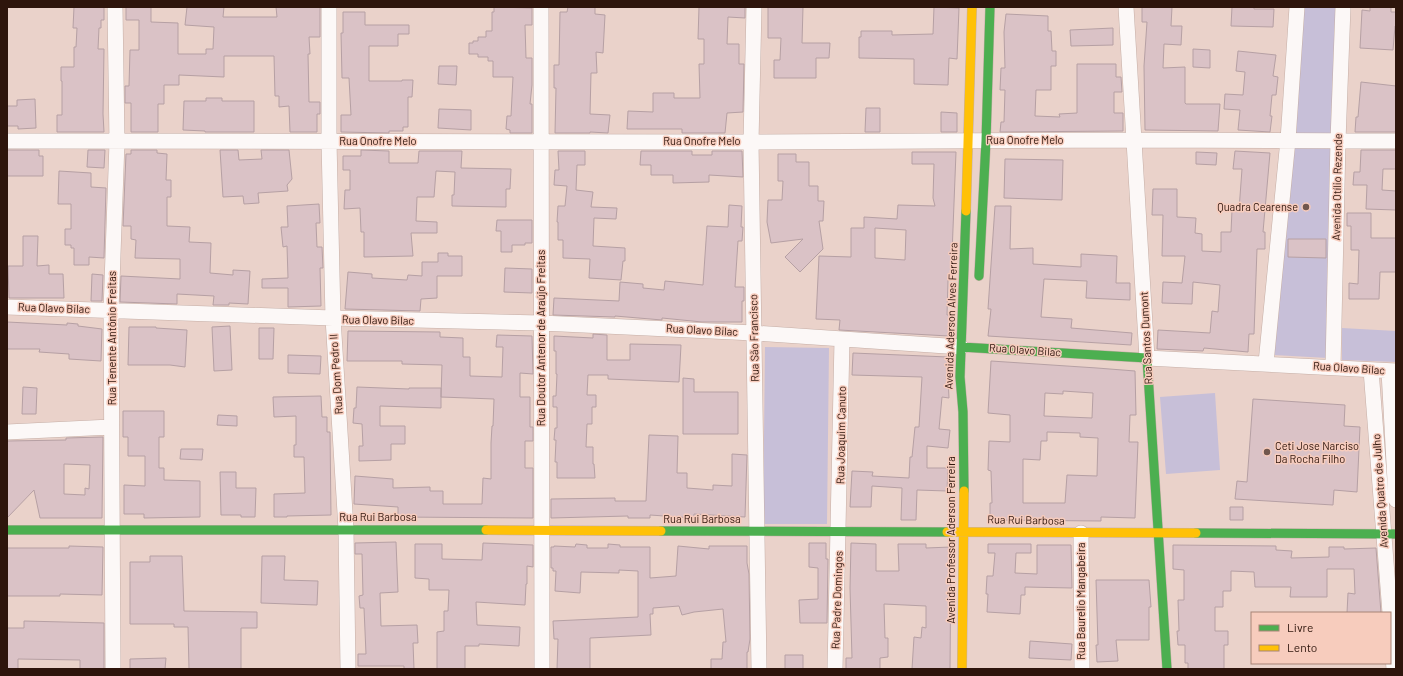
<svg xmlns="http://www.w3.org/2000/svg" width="1403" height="676" font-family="Barlow,sans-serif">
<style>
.green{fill:#c7bfd8}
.building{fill:#dac2c6;stroke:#b6a0a4;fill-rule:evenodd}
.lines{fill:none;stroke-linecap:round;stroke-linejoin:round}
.street-casing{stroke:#c5aea6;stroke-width:16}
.fast-casing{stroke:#c5aea6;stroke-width:10}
.slow-casing{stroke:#c5aea6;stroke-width:10}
.street{stroke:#fcf8f7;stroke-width:15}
.fast{stroke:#4caf50;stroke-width:9}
.slow{stroke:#ffc107;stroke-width:9}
.poi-dot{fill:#70574e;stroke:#f7ccbd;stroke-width:1.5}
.labels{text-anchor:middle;stroke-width:3;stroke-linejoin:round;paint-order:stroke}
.street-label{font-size:11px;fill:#2e150c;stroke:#f7ccbd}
.poi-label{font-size:11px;fill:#2e150c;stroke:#f7ccbd;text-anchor:end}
</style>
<rect width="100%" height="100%" fill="#ead2ca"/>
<path class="green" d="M1304,7H1340L1328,358L1274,355L1294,141Z
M1342,328L1396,331V362L1342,360Z
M765,347L829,348L827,524H763Z
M1215,393L1220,470L1166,474L1160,397Z"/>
<path class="building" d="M74,7H104V20H101V28H99L98,49H104L103,114L104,132H57V115H62V81H61V67H74V47H76L77,28H73Z
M126,7H151V22L178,23V54H206V49H213L214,27L185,25L187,7H224L223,17H277L276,7H320V37H309L310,54H308L309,102H320V114H317V132H290L289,106L279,107V96H275L274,56H224V77L179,75V85H164V104H158V132H131V103H125V86H129L130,50H139V20H126Z
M494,7L532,8V25H525L526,58H532V85L530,104H532V133H510V130L506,129L507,116H511L513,77H493V61H488V57H478V54H469V43H473V41H478V37H486V31H492V12H494Z
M568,7H595V14L605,15L603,53L596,52L597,73H591L590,114L610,115L608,133L590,132V133H555L556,88H554V65H559L560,12H567Z
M699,7H745V18L728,17L727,44H739V64H744L743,112L727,113L725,133H682V129H627L628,111L653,112V93H674V98H700L699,64H704V39H698Z
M768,7H803L802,43H830L829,58H816V78H774V60H780L781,38H768Z
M934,7L959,8L957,59L949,58L948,85L914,84V59L859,58V37H861V31H892V35L933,34Z
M1142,7H1172L1171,26H1182L1181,45L1164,44L1163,68L1185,67V103L1186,104H1220L1218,131L1145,130L1144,66L1147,22H1142Z
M1232,7H1254V9H1274L1273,27L1231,26Z
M1370,7H1391V12H1396V27L1395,26L1393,50L1360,48L1362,10L1370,11Z
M343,12H365V25H409V34H398V46H369V81H402V80H413L412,97H408V127H403V131H389V133L341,132V115H351L349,78H342L341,33H343Z
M1006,14L1048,16V31H1051L1052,51H1056V66H1051V90H1036L1035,116L1060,117L1059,114L1077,113V64H1116V77H1121L1122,92H1114V113H1123V131L1000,132L1001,122H1004L1005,90H1000L1001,68H1005L1004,32Z
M1113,28V45L1071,46L1070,30Z
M1193,49L1210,50V68L1193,67Z
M1238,51L1276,55L1273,76L1278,77L1276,95H1272L1270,116H1272L1270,132L1238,130L1240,110L1224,109L1225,94L1243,95L1245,72L1236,71Z
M439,66H457L456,85L438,84Z
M1361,82L1396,86V132H1355L1356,117H1358Z
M206,98H222V101H254V132H205V131L183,130L184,101H206Z
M35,99L36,128L18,129V126H7V106H17V100Z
M866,108H880V132H865Z
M439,109L471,110V130L438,128Z
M941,112L957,113V132H941Z
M7,150H39V156H43V176H7Z
M88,150H105L104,168L87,167Z
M131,150H157V153L167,154L166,180H171V197H167V226L190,227L189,242L211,243L210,273L233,275V270L250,271L248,304L229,303V305H213L214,296L177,294V304L120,302L121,276L180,279V259L135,258L136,240L131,239V226H123L126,154H131Z
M220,150H238L239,160L262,159L261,150H289L292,179L287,185L288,191L258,193L259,203L244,204L243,196L223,197Z
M361,150L389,151V163H418L419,151H462L461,168L511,169L510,189H506V207L452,206V195H454L455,172L436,171L434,197H417L416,221L437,222V233H411L413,256L364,257V232H361L360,208L344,209L345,190H350V170H343V156H361Z
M1361,150H1396V169H1383L1382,190L1396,191V210L1366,209L1367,185H1353L1354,172H1360Z
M558,151H585V165H577L576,190L593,192L591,207L617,208L616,219L594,218L593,246L625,248V261H623L621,280L589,278L590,259L563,258V240H558V222H557L558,206H565L567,186L554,185L555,170H559Z
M641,151H692V155H712V151H742L743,177L709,175V182L673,183V175H651V165H640Z
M1235,151L1270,153L1263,232H1265V249H1257L1254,334H1249L1248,352L1204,348L1203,351L1157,349L1158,330L1210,333L1212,311L1218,312L1220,285L1193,282L1192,304L1162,303L1163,282L1182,283L1185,256H1162L1163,215H1152L1153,189H1177V217L1196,218L1195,233L1202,234V251L1221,252V232H1231L1232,210H1239L1242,169H1233Z
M912,152H956L951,280H948L947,315H950L949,336L839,330L840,320L816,319L819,256L851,257V228H864V217L897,219L898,205L935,206L933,198L934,164H912ZM875,228L906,230L905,260L875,258Z
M1196,152L1217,153L1216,165L1196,164Z
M778,154H796V162H809V186H818V201H824L823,221H819L823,249L800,272L785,257L803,239L771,243L767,222L768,200H782L783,181H778Z
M1005,159L1063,160L1062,200L1004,198Z
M59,171L91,173V187L106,188L104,258L89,257V265H74V248H71V245H65V229H71V204H58Z
M319,204L320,223H316L317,247H322L323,268H320L321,306L288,307V288H262V279L288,278L287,246L283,247L281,227H288L287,206Z
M729,205L742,206L741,227H743L742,241H738L735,287H744V301H742V322H702L662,318V320L615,316V317L553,315L554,298L619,301L620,282L643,284V288L664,290L665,281L703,285L707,226L728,227Z
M995,206H1011L1010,249L1033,248V264L1081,267V254L1117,256L1116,283H1130V300L1086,298L1087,281L1044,279L1041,317L1072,319L1071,328L1132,333L1131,345L988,336L991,309H988Z
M1347,213H1371V238H1396V272H1380L1379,299H1349V283L1358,284L1359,250H1351V226H1347Z
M497,220H532V243H525V245H512V252H501V231H496Z
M23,236H38L37,266L49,265V274H63L64,298H9L8,266H23Z
M1288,239H1326V258L1288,257Z
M438,253H448V256H462V276H437V298L421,299L420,311L345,309L348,272L372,274V278L407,280L408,275L422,276V262H438Z
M505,268L532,269V293L504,292Z
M92,274L103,275L102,301H91Z
M7,322L67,325V323L78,324V326L102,329L101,361L69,359V354L39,352L40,349H7Z
M230,326L232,370L214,371L212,327Z
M129,327H156V328L187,330L185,367L170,365H128Z
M259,328H274L273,359H259Z
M348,331L440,332V337L463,338V357H470V376L502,377L503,347H496L497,335L532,336L533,374L520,373V397H530V427H533V441H525V468H533V518L398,517V507L354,504L355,476L393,479V488L430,487V491H443V504H482L483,478L491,479V443L492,426H493L494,399L441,397L442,365L402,364V361H347Z
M593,334L607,335V360H630V344L681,345L679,382L608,379V375H588L587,395H596V407H592V424H587L586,447H593V464H594L595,478H557V462H555L556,440H554L555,428H557V407H553V396H556L557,374H556V351H554V336L593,338Z
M853,353L948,357V378L949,398L942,397L939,429L950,430L948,448L927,446V468H948L947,491L917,490L916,520H901L902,488L872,486L871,507H850L852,471L873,472L872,476L909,478L910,457H912L915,427H919L922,377L852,375Z
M288,355L321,356L320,374L288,373Z
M991,361L1097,368L1135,371L1136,415H1130L1129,442H1138L1135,518L1101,517V521L990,520V503H992L991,471L988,470L989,441L1010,442V415L988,413ZM1063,391L1093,393L1092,418L1044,416L1045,393L1063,394ZM1047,432L1080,433V437L1098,438L1097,476L1067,475L1065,503H1023V459L1040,460L1041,441H1047Z
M683,378L694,379V392H738V434H683Z
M23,387L37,388L36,414H22Z
M357,387L409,389V388H441V408L380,406V426H405V444H391V460L359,461V446H363L362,424L353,423L354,408H356Z
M321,396L322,417H327V432H330L331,515L287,516V517H274V494L305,493L304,457H294V445H296V416L274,417L273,397Z
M1253,399L1345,405L1344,426L1360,427L1357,492L1334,490L1333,505L1235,499L1237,481L1247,482Z
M123,411H164V437H159V468H164V480L200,481V517L144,518V514H124V485L145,486V456H128V437H123Z
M218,415L237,416V426L217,425Z
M649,435L678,436L677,473H687V488L713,490V485L732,486V454L747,455L745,517L694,514V518L650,515V518H628V516L551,518V499L615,498V501H646Z
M103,437L102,518H40L34,490L7,518V441L66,440V438ZM64,464L90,465L89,489L85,488V495L64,494Z
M181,449H203L202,460L180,459Z
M220,472H236V488H256L255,517H241V515H221Z
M1230,507H1243V520H1230Z
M396,542L398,592L380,593L381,626L417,625L418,643H413L414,669H404V666H358V654H366L364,608H360L359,596L363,595L362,554H355V543Z
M483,543L533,545V567L527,566V584H526L525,605L476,602L477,625L520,627L519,646L479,644V646H465V669H437V632L444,631V611H448L449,590H429V579L415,578V544H442V559L482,560Z
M809,543H826V559H828L827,623H800L799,600L818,599V568L809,567Z
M851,543L876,544V571H899L898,544H926V548L951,547L950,669H912L914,637L921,638L922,627L926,628V606L884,604L885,638H888V657L880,658V669H846V658H852L850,588Z
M576,544L587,545V548H608V544L620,545V547H650V578L676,576L678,546L709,549V546H747V563L749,574L750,639L748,652H747V669H711V659H722L723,642H726L723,609L694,612L682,615L679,606L653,608V614H650L651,635L590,638V669H557L558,639H554L553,621L638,617V571L619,570V573L581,572L580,593L555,591L556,571H553V568H551V547H554V546L575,547Z
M988,544H1031V553H1016L1015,573L1037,574V545H1071L1072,588L1025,587V595H1021L1020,614L987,612L988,594H986L987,576H993L995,553H988Z
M1173,545L1276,546V550L1292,551L1291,558L1329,557V547H1344V549L1376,548L1381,613H1347L1348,593L1355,594L1354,569H1327V597H1290L1291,587H1255L1254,572L1231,571V591H1223V607H1215V631H1228V645H1224V669H1188V663H1185V645H1178L1177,631H1179L1178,600H1184V570L1173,569Z
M69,546L103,547L102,595L60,594V596H7V548H69Z
M150,556H182L184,611L257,612V628H241V669H189L188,627H174V624H130V562H150Z
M262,556H285L284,580L318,581L317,605L261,603Z
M1096,580H1149L1151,607H1149V640H1116L1118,661L1097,662L1096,645H1098Z
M24,621L104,623V669H80V660L18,659V669H7V628H24Z
M1030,641L1072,644L1071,660L1029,658Z
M785,655H803V669H785Z
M166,658L165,669H130V659Z"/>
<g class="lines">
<g class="street-casing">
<path id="street" d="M329,7V141L333,318L346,529L348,669
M541,7L542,669
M754,7L751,142L759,669
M1126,7L1147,358L1396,371
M7,141L751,142L1134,140L1396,141
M7,307L333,318L541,323L754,333L961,347
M1266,363L1288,140L1297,7
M1333,367L1338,141L1343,7
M1371,370L1390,613
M1389,371L1396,500
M7,432L111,427
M1081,533L1082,669
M1390,617L1394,669
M113,669L111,311L117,142L115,7
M835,669L842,340"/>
</g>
<g class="fast-casing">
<path id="fast" d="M979,276L986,141L990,7
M961,347L1147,358L1167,669
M964,491L963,412L960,377L966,211
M7,530H486
M661,531L947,532
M1196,533L1396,534"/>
</g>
<g class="slow-casing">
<path id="slow" d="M966,211L972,7
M486,530L661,531
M947,532L1196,533
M962,669L964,491"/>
</g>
<use href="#street" class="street"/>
<use href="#fast" class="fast"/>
<use href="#slow" class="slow"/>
</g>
<g class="poi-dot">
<circle cx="1306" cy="207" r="4"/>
<circle cx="1267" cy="452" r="4"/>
</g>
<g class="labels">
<g class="street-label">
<text x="1025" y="144">Rua Onofre Melo</text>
<text x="378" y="145">Rua Onofre Melo</text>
<text x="702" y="145">Rua Onofre Melo</text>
<text transform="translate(1337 187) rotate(-89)" y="4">Avenida Otílio Rezende</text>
<text transform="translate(54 308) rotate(2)" y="4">Rua Olavo Bilac</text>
<text transform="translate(951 316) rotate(-88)" y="4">Avenida Aderson Alves Ferreira</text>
<text transform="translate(378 320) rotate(1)" y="4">Rua Olavo Bilac</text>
<text transform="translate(702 330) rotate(3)" y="4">Rua Olavo Bilac</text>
<text transform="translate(112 338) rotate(-90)" y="4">Rua Tenente Antônio Freitas</text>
<text transform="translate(541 338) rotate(-90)" y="4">Rua Doutor Antenor de Araújo Freitas</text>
<text transform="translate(754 338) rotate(-91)" y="4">Rua São Francisco</text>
<text transform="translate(1146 338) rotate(-93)" y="4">Rua Santos Dumont</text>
<text transform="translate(1025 350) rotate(4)" y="4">Rua Olavo Bilac</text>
<text transform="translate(1349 368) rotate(4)" y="4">Rua Olavo Bilac</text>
<text transform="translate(336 374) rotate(-94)" y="4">Rua Dom Pedro II</text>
<text transform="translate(841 435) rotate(-89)" y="4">Rua Joaquim Canuto</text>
<text transform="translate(1380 491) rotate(-94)" y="4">Avenida Quatro de Julho</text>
<text x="378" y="521">Rua Rui Barbosa</text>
<text x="702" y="523">Rua Rui Barbosa</text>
<text transform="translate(1026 520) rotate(1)" y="4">Rua Rui Barbosa</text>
<text transform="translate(951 540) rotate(-90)" y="4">Avenida Professor Aderson Ferreira</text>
<text transform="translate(837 600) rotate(-88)" y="4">Rua Padre Domingos</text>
<text transform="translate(1081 601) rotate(-90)" y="4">Rua Baurelio Mangabeira</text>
</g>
<g class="poi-label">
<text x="1298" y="211">Quadra Cearense</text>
<text x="1275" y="450" text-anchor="start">Ceti Jose Narciso<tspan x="1275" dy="13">Da Rocha Filho</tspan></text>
</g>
</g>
<rect width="1403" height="676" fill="none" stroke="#2e150c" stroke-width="16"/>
<rect x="1251" y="612" width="140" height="52" fill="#f7ccbd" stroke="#a78376"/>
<rect x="1259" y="625" width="20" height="6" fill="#4caf50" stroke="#a78376"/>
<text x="1287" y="632" font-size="12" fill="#2e150c">Livre</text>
<rect x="1259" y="645" width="20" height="6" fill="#ffc107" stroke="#a78376"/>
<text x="1287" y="652" font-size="12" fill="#2e150c">Lento</text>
</svg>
